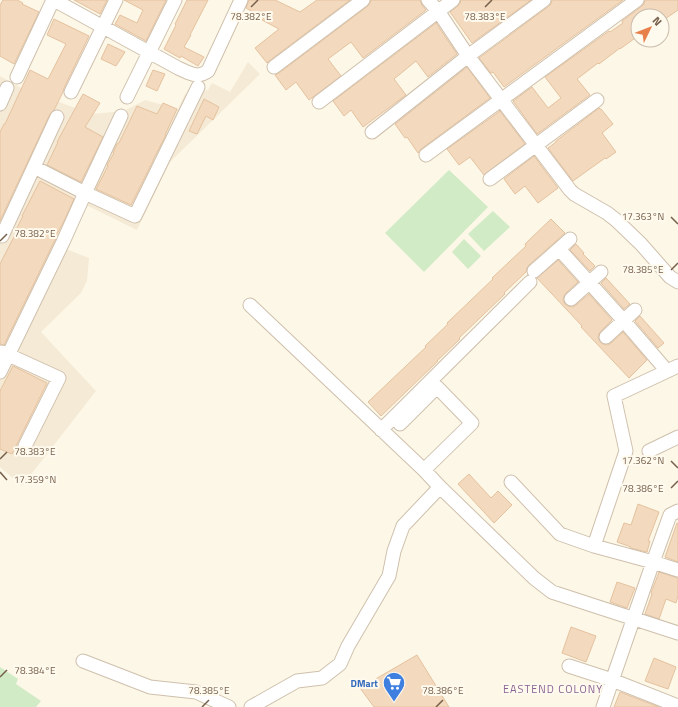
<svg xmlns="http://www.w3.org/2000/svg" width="678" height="707" font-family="'Titillium Web',sans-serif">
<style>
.residential{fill:#f5ead5}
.green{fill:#d0ebc5}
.building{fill:#f3d9be;stroke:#e5c29e}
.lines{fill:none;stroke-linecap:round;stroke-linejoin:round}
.minor-casing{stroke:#cfc0ad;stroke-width:15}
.minor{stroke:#fff;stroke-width:13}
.ticks{fill:none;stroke:#77604b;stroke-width:1.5}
.labels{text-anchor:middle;stroke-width:4;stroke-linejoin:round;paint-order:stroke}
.shop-label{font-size:10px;font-weight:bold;fill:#366cbe;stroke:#fffaee;text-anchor:end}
.neighbourhood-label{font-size:11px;letter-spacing:1px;fill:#896293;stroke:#fffaee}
.ticks-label{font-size:10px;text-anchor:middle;fill:#77604b;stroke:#fffaee;stroke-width:4;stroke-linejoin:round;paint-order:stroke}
</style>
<rect width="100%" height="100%" fill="#fdf7e7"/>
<path class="residential" d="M248,62L260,74L170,162L137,230L86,205L66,249L89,258L87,281L81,293L41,332L96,391L22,486L0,467V76L23,89L92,114L124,111L145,100L178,109L185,94L208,90L212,83L230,92Z"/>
<path class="green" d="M449,170L488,207L424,272L385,233Z
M493,211L510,227L484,251L468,234Z
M464,239L481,256L468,269L452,252Z
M0,667L18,679L16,684L41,701L36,707H0Z"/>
<path class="building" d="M3,0H17L23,3L22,4L39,12L14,64L0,56V5Z
M74,0H107L100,14Z
M124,0H166L146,41L115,24L120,15L137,23L143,10Z
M187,0H208L190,35H191L184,47L204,57L198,66L181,56L180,58L164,49L176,25L175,24Z
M249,0H275L300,12L317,0H350L269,61L267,63L255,48L279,29L262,20L264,18L246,8Z
M371,0H420L422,5L426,10L363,58L351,42L328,59L341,76L309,100L296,82L286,90L275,75L279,73L368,6L370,3Z
M461,0H531L472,43L450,12L458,6L460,3Z
M552,0H623L504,87L493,72L491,73L479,58L549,6L551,4Z
M645,0H678V10L662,21V16H638V36L620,49V48L599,64L598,63L577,79L590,95L537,134L513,101L532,87L548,108L561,98L545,77L609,31L610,32L623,23L622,21L642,6L644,4Z
M54,19L89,36L64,88L63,92L54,110L50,114L0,221V132L4,124H5L30,70L48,79L66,44L47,35Z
M436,23L457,54L428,77L416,61L394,79L406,95L363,127L351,110L344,116L333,101Z
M108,44L125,52L116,66L101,59Z
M467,67L490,98L421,149L418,153L407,137L405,138L395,124Z
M153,70L165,74L157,91L146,86Z
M83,94L100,103L85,127L103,137L81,182L47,165L58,142H57Z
M204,99L219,107L213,120L206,116L197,134L189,131Z
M163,103L177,109L165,135H166L153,160V161L131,205L96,189L108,166L107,165L114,153H113L117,144L119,143L137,106L157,114Z
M599,108L600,109H601L613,124L602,133L616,152L606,159L605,158L573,181L548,148L556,142V141Z
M500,111L525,144L484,175L470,157L459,165L447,149Z
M534,156L558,188L538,203L525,186L515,194L504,179Z
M40,181L74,199L64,221L56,236H57L51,248L4,345L0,344V264L18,229L17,228L23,216H22Z
M551,219L565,233L529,265L527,268L526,272L504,293L505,294L459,338L460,339L437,361H438L381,416L368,402L426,347L425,346L448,324L447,323L493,279L492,278L526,246L525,244Z
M576,244L584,253L583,254L595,266L590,271L570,250Z
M558,260L578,282L566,293L564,296L563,300L565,304L568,306L573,307L576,305L589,294L612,320L601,331L599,334L598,338L600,342L603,344L608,345L611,343L623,332L647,360L629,378L581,327L582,326L537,278Z
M606,278L630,304L624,309L601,283Z
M640,316L664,343L658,348L635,321Z
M13,366L47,383L12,454L0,449V391Z
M469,474L491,498L498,491L512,505L494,523L458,484Z
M638,504L659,512L648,541H650L647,552L630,548L631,547L617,542L624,523L631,525Z
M677,523H678V562L665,557Z
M659,572L678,578V596L676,603L666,599L659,619L645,614L652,594L651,593Z
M617,582L635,588L627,608L610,602Z
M571,627L596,636L586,662L562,653Z
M417,655L449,707H374L360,688Z
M654,658L676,667L668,689L645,681Z
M620,692L659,707H614Z"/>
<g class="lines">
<g class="minor-casing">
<path id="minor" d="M54,0L178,68C190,73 197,79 208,71L241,0
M428,0L438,11L468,56L570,190L574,194L607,213L616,220L641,244L670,277L678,282
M274,67L363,0
M17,77L53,0
M71,92L116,0
M127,97L175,0
M319,102L453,0
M0,104L7,88
M121,116L85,193L135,216L198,87
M372,132L468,56L544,0
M426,155L637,0
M490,179L597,100
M0,235L2,236L57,117
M559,249L570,239
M534,271L559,249L624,321L667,371
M571,299L601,272
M250,305L424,470L440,487L534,578L552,592L678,633
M606,337L635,310
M2,352L59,378L25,446
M0,372L63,242L85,193L34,167
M400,424L437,387L472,423L424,470
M381,430L530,282
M649,451L678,437
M511,482L560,534L594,546L653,562L678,570
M594,546L626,451L614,396L678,366
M83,661L150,687L196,692L229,707
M569,666L612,680L678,706
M251,707L297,681L322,678L340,664L348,646L389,576L394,551L403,526L440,487
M603,707L653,562L670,515L678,511"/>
</g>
<use href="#minor" class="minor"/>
</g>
<path class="ticks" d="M251,7L258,0M485,7L492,0M671,217L678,224M0,241L7,234M671,270L678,263M0,459L7,452M671,461L678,468M0,472L7,480M671,488L678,481M0,677L7,670M202,707L209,700M436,707L443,700"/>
<defs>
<g id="supermarket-pin" transform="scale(1.15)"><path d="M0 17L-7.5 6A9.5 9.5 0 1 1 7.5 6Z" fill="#3f7fe0" stroke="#fffaee"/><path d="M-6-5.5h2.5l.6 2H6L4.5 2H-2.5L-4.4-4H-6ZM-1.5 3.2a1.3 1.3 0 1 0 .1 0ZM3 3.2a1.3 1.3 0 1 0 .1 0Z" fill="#fff"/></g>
</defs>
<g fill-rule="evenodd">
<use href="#supermarket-pin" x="394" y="683"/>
</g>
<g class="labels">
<g class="shop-label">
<text x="378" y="687">DMart</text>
</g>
<g class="neighbourhood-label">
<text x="553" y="693">EASTEND COLONY</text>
</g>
</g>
<g class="ticks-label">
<text x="251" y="20">78.382°E</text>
<text x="485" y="20">78.383°E</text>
<text x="643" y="220">17.363°N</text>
<text x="35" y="237">78.382°E</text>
<text x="643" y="273">78.385°E</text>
<text x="35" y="455">78.383°E</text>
<text x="643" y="464">17.362°N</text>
<text x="35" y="483">17.359°N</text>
<text x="643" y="492">78.386°E</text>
<text x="35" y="674">78.384°E</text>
<text x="209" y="694">78.385°E</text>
<text x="443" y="694">78.386°E</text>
</g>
<g transform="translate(650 28) rotate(47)"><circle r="19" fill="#fffaee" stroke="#c9bcad"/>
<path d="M0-3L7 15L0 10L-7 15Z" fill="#e8804b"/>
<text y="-6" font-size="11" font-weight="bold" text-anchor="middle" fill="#77604b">N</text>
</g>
</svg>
